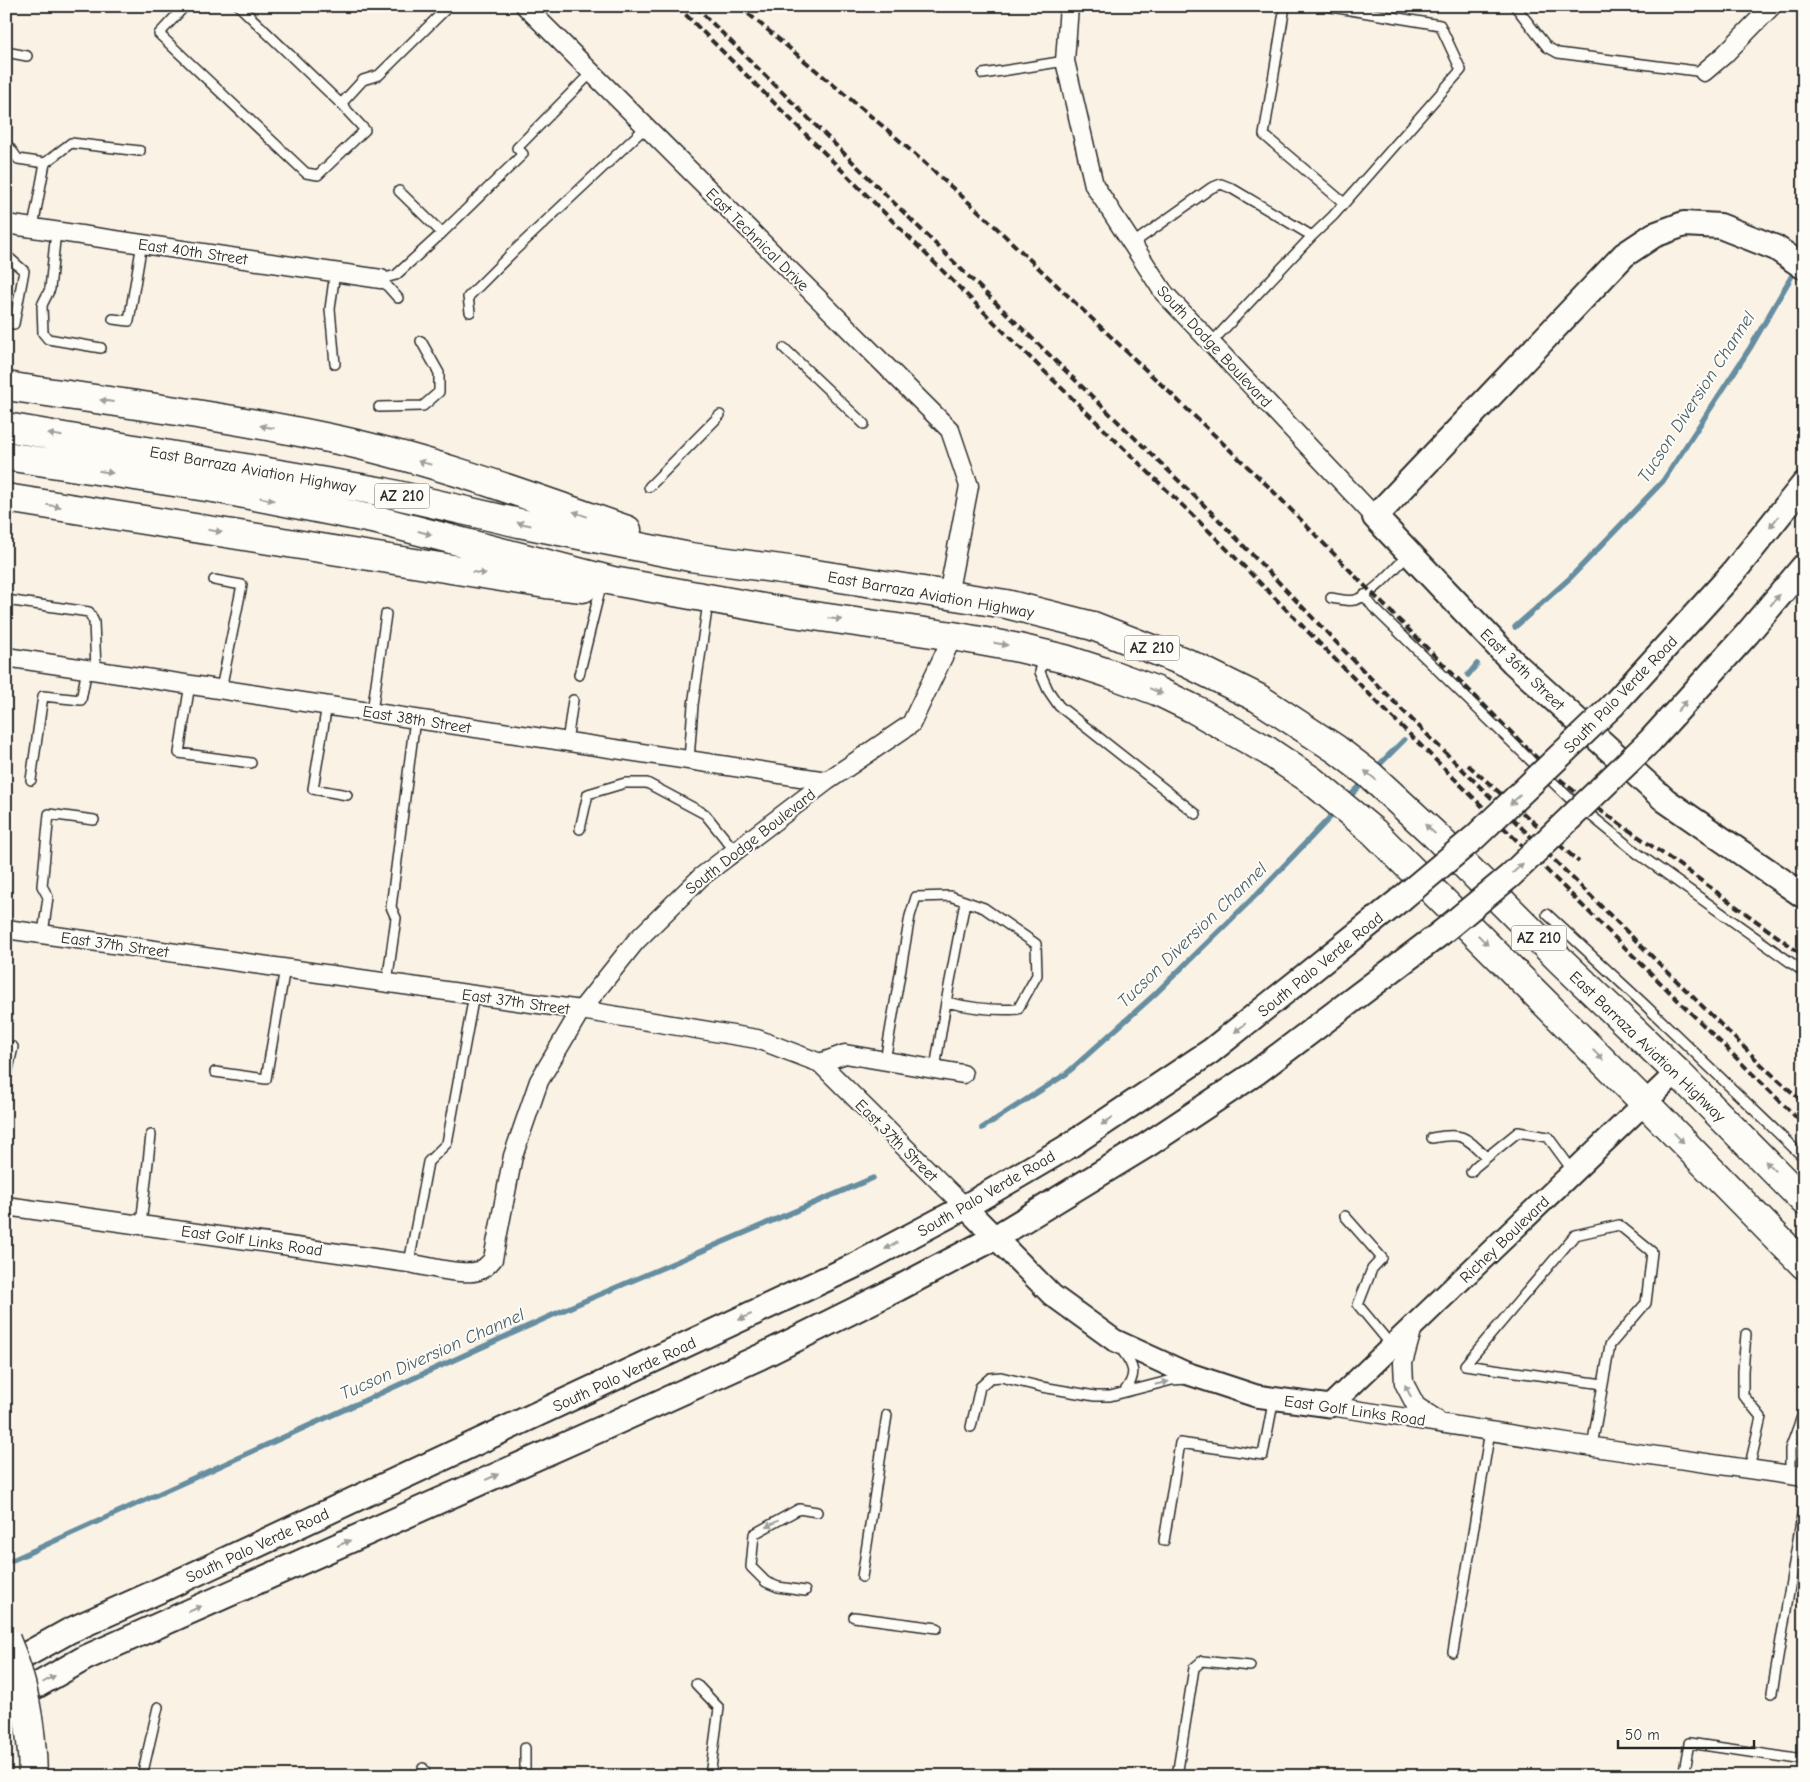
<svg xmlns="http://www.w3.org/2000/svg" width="1810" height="1782" font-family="'Comic Neue',sans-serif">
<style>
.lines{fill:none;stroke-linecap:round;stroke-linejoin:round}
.stream{stroke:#668ea0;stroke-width:5.5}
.service-casing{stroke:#2b2b2b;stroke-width:12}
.minor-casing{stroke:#2b2b2b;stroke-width:21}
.tertiary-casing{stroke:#2b2b2b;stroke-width:25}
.secondary-casing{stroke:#2b2b2b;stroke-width:28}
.primary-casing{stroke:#2b2b2b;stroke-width:31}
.service{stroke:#fdfcf7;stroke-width:9}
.minor{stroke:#fdfcf7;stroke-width:18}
.tertiary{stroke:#fdfcf7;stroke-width:21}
.secondary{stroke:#fdfcf7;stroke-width:24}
.primary{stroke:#fdfcf7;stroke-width:28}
.rail{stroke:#2b2b2b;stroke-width:4;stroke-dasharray:8 4;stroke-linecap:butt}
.secondary-bridge-casing{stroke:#2b2b2b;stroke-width:28;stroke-linecap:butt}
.primary-bridge-casing{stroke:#2b2b2b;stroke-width:31;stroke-linecap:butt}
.secondary-bridge{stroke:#fdfcf7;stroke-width:24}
.primary-bridge{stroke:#fdfcf7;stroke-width:28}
.oneway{fill:#9e9e9b}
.labels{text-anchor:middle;stroke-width:4;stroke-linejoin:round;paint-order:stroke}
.shield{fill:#fdfcf7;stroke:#6a6a68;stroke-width:1}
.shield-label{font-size:15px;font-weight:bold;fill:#2b2b2b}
.street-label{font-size:16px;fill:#2b2b2b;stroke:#fdfcf7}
.water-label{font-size:18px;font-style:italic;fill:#485d66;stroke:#fdfcf7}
</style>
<rect width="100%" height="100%" fill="#faf2e5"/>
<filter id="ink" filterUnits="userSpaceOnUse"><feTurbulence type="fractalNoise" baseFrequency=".02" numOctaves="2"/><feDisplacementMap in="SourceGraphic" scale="10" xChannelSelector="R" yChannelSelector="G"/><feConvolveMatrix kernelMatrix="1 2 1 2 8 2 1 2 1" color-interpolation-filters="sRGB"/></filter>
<g filter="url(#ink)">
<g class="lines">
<path class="stream" d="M1515,627L1570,578L1663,481L1750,348L1797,267
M1468,675L1477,664
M1375,769L1404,740
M1346,800L1366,780
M982,1128L1066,1074L1154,995L1257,894L1336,811
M6,1563L575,1305L873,1178"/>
<g class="service-casing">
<path id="service" d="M185,6L159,34L306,173L318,175L365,130L341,104L363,80L379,75L449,6
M239,6L341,104
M1285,6L1264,135L1344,203
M1515,6L1547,47L1558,53L1704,72
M6,52L27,56
M983,74L1065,61
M6,143L18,159L45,163
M399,191L442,233L523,154L517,148L591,73
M33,227L45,163L71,143L140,151
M56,231L50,289L42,305L43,333L48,339L101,348
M1132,244L1211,188L1221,184L1231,188L1312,236
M6,255L24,271L14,324L6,323
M335,272L330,309L335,364
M398,298L381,279L396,275L442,233
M470,312L468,297L514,251L646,127
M113,319L129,321L142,243
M1211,343L1312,236L1333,216L1461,70L1440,25L1326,6
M784,348L864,424
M379,407L423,406L439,392V373L421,341
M649,487L720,415
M214,580L242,585L221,689
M1364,595L1373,607L1567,796L1637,853L1804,972
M1331,598C1339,599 1347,602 1355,600C1372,596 1396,567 1409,554
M6,600L89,612L94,622L96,670
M1044,656L1040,672L1048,690L1059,706L1196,814
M579,675L600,590
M190,684L179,753L251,763
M327,705L313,789L347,795
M372,712L386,614
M567,742L573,700
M689,760L693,705L708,603
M31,780L43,696L81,700L87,669
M580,829L588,794L625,783H647L705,814L735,851
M1547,914L1645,1005L1804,1158
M43,934L48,897L42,886L49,814L94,820
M387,983L396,918L391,907L415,719
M946,1002L965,902
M885,1061L910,916L916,897L950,896L984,908L1036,944L1037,975L1018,1009C993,1011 971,1008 946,1002L935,1069
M215,1072L266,1079L285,968
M6,1079L13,1047
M1432,1138C1462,1132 1465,1136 1486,1157
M1471,1172L1475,1167L1518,1132L1548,1137L1573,1171
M1345,1216L1382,1258L1372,1269L1358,1305L1392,1346
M141,1225L151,1135
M409,1263L428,1162L447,1143L474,995
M1746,1334L1743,1371V1395L1761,1417L1749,1469
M1121,1349C1134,1366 1138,1374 1124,1392
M971,1427L980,1387L990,1378L1001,1377L1042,1387L1095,1396H1110L1172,1380L1188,1379
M1592,1446L1610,1345L1646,1303L1652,1252L1619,1225L1575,1235L1465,1365L1603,1384
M1790,1475V1449L1804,1411
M1164,1541L1180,1443L1263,1455L1274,1398
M862,1577L887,1415
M805,1591L778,1587L766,1582L751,1567L754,1534L799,1509L817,1512
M854,1617L937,1628
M1453,1652L1490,1431
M696,1684L719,1708L710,1776
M1772,1693L1804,1504
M525,1748V1776
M423,1768L426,1776
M142,1776L158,1707
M1177,1776L1194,1668L1202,1661L1250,1666
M1683,1776L1689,1743L1804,1760"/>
</g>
<g class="minor-casing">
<path id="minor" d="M525,6L950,430L969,486L948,595
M1069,6L1065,61L1094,185L1164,293L1375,517
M1704,72L1724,55L1772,6
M6,224L381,279
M6,657L827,781
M6,929L581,1010L757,1039L820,1063L965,1207
M820,1063L845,1054L963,1074
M6,1206L409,1263C425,1266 463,1276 478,1271C484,1269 489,1264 493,1259L513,1156L539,1081L581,1010L636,941L701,877L827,781L911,724L953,636
M1413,1327L1403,1363L1404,1383L1416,1406L1436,1419
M1330,1406L1580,1445L1804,1477"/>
</g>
<g class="tertiary-casing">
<path id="tertiary" d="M965,1207L1052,1295L1114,1340L1186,1373L1256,1396L1330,1406L1677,1072"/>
</g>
<g class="secondary-casing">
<path id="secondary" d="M1804,267L1776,248L1720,226L1684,224L1654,235L1624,255L1375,517L1513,662L1665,800L1804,896
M1613,705L1733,573L1804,484
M1649,742L1747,634L1804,566
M6,1666L69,1631L165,1588L856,1265L965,1207L1069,1146L1211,1051L1401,899
M6,1703L85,1658L601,1429L760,1357L897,1289L996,1237L1147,1145L1257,1072L1441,933"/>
</g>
<g class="primary-casing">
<path id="primary" d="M6,386C112,402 219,415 324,437C427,458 527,495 627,530
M6,427L384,492L519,523L690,557L796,571L1006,604L1093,626L1187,663L1258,698L1336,749L1370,775L1435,835L1561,961L1677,1072L1804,1201
M6,456L219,489L377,520L613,581L786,612L953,636L1019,648L1065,659L1108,673L1157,691L1194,709L1268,751L1311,780L1374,832L1645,1103L1804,1265
M6,498L546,584L583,588"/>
</g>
<use href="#service" class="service"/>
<use href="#minor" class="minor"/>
<use href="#tertiary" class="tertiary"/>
<use href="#secondary" class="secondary"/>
<use href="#primary" class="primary"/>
<path class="rail" d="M677,6L1009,337L1212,534L1381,706L1804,1125
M695,6L962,270L1215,516L1382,690L1765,1068L1804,1103
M739,6L891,133L984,216L1270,488L1363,584L1550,771L1580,796L1692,874L1804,956
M1468,765L1579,862"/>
<g class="secondary-bridge-casing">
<path id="secondary-bridge" d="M1401,899L1475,837L1613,705
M1441,933L1510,876L1649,742"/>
</g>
<g class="primary-bridge-casing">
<path id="primary-bridge" d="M6,1640C25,1683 32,1729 33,1776"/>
</g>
<use href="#secondary-bridge" class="secondary-bridge"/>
<use href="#primary-bridge" class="primary-bridge"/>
</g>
<defs><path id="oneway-solid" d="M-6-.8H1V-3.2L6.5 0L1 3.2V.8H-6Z" transform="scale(1.25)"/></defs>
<g class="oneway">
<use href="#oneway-solid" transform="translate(107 401) rotate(-171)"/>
<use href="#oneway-solid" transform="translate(267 427) rotate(-170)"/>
<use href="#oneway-solid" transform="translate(55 435) rotate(-171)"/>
<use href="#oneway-solid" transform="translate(425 463) rotate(-164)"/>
<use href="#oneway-solid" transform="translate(106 472) rotate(9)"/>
<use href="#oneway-solid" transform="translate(267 499) rotate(11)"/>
<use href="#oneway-solid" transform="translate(54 506) rotate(9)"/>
<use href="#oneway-solid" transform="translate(580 514) rotate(-160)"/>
<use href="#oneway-solid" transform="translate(1774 522) rotate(128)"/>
<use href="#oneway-solid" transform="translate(524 524) rotate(-168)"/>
<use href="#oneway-solid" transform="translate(215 531) rotate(9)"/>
<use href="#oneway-solid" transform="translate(425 533) rotate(15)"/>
<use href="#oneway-solid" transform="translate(479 573) rotate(9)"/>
<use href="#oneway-solid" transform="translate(1775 600) rotate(-50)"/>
<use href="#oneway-solid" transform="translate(835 619) rotate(7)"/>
<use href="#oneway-solid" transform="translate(1001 644) rotate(10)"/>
<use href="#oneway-solid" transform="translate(1156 691) rotate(23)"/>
<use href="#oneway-solid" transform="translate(1682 706) rotate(-48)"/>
<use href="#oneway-solid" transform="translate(1370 775) rotate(-141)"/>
<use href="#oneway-solid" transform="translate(1515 800) rotate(137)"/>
<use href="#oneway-solid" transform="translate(1430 829) rotate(-137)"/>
<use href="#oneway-solid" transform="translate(1518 868) rotate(-43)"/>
<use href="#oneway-solid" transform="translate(1483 940) rotate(45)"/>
<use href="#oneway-solid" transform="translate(1240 1028) rotate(141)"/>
<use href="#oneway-solid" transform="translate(1598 1055) rotate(45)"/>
<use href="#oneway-solid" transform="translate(1107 1121) rotate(146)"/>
<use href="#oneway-solid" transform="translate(1679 1138) rotate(46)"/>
<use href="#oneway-solid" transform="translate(1770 1166) rotate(-134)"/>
<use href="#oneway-solid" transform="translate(891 1246) rotate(152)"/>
<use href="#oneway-solid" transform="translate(745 1317) rotate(155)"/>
<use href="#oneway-solid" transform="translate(1162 1383) rotate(-13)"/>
<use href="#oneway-solid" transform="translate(1408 1391) rotate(-116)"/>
<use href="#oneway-solid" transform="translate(492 1477) rotate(-24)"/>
<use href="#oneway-solid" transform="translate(772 1524) rotate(151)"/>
<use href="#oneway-solid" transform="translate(344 1543) rotate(-24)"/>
<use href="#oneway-solid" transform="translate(195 1609) rotate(-24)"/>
<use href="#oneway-solid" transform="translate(49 1679) rotate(-30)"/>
</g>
</g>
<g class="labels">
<g class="shield">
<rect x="374.5" y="483.5" width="55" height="25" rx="4"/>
<rect x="1124.5" y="635.5" width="55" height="25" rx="4"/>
<rect x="1511.5" y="925.5" width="55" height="25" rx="4"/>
</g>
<g class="shield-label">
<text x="402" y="501">AZ 210</text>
<text x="1152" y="653">AZ 210</text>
<text x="1539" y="943">AZ 210</text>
</g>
<g class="street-label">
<text transform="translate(758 239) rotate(45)" y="6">East Technical Drive</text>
<text transform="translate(193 251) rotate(8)" y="6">East 40th Street</text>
<text transform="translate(1215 346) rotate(47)" y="6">South Dodge Boulevard</text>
<text transform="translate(253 469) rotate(10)" y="6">East Barraza Aviation Highway</text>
<text transform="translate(931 594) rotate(10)" y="6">East Barraza Aviation Highway</text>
<text transform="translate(1523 669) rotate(44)" y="6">East 36th Street</text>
<text transform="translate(1620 694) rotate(-46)" y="6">South Palo Verde Road</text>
<text transform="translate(417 719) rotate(9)" y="6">East 38th Street</text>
<text transform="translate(750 841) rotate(-38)" y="6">South Dodge Boulevard</text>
<text transform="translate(115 944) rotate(8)" y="6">East 37th Street</text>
<text transform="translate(1320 964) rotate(-39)" y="6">South Palo Verde Road</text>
<text transform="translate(516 1001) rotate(8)" y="6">East 37th Street</text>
<text transform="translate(1648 1046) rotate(44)" y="6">East Barraza Aviation Highway</text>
<text transform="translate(897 1140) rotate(45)" y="6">East 37th Street</text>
<text transform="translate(986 1193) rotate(-30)" y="6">South Palo Verde Road</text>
<text transform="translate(1504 1239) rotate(-44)" y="6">Richey Boulevard</text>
<text transform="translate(252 1240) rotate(8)" y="6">East Golf Links Road</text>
<text transform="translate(624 1374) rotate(-25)" y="6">South Palo Verde Road</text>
<text transform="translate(1355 1410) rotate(8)" y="6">East Golf Links Road</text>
<text transform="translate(257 1545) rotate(-25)" y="6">South Palo Verde Road</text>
</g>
<g class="water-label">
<text transform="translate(1696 397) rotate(-57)" y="6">Tucson Diversion Channel</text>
<text transform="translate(1192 935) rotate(-44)" y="6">Tucson Diversion Channel</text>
<text transform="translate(432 1354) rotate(-24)" y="6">Tucson Diversion Channel</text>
</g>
</g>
<rect width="1810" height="1782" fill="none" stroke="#fdfcf7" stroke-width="25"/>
<rect x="12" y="12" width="1785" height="1757" fill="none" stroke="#2b2b2b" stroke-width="2" filter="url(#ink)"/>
<path d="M1618 1740v8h136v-8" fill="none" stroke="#2b2b2b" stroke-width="2.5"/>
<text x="1625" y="1740" font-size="15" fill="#2b2b2b" stroke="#fdfcf7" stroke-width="4" paint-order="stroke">50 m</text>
</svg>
